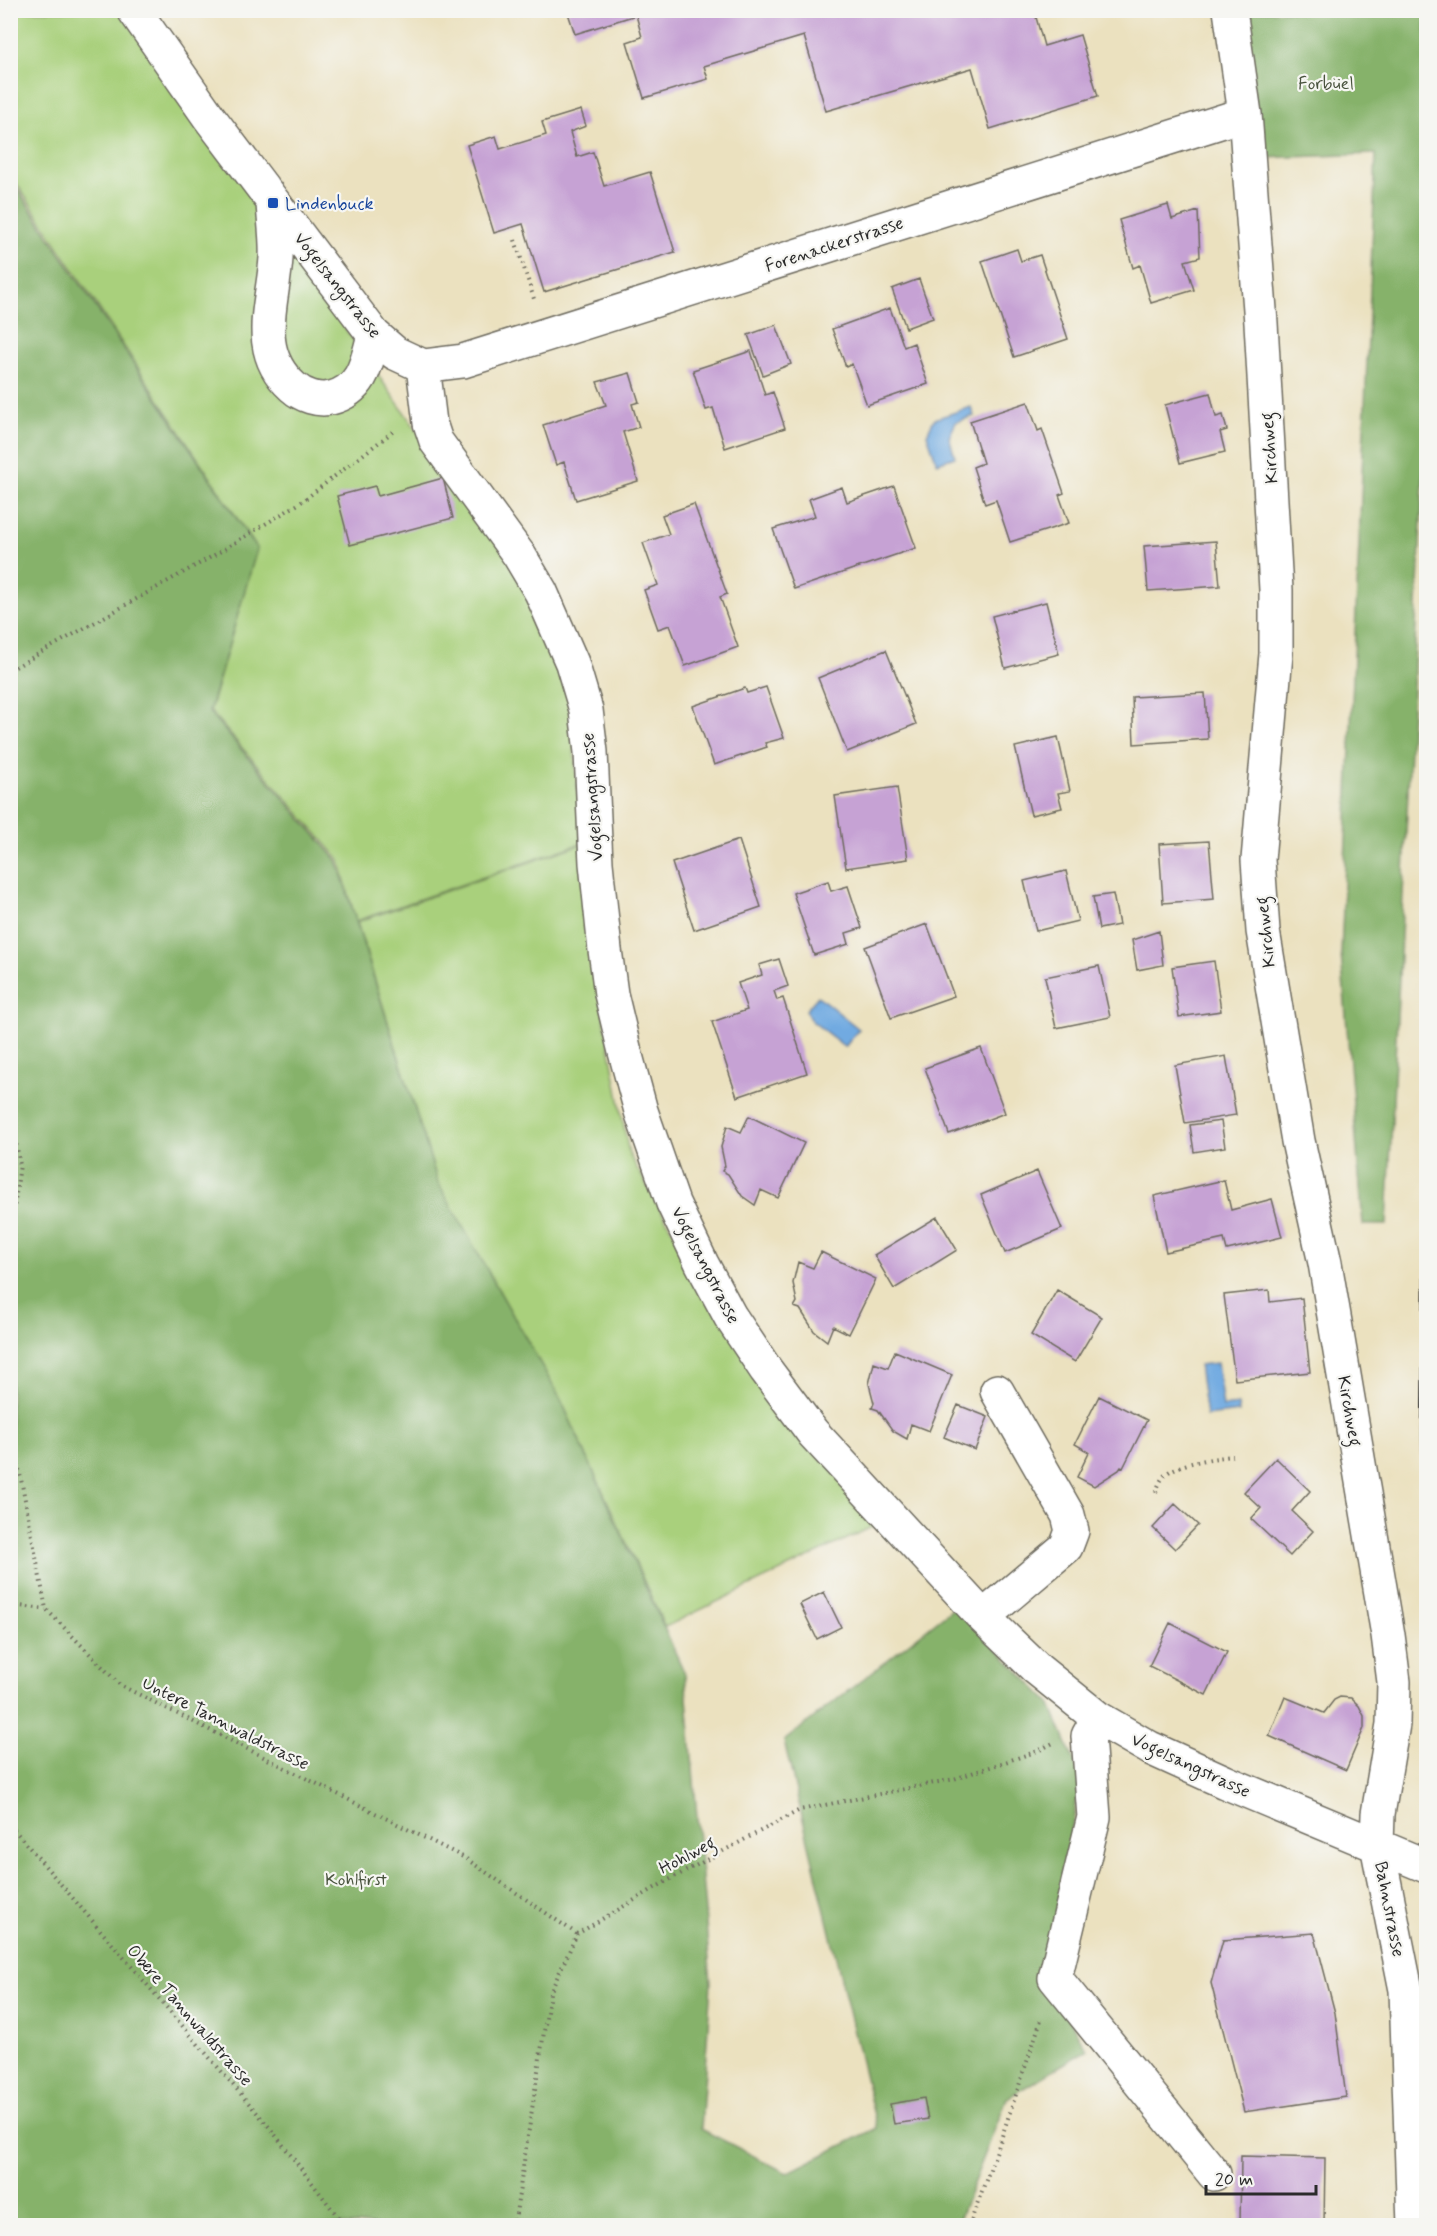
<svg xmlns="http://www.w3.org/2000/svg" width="1437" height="2236" font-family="Mynerve,sans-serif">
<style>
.green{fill:#a9d07b;stroke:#6a7e53;stroke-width:1.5}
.forest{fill:#86b26b;stroke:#586e4b;stroke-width:1.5}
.water{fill:#71aae1;stroke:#4e6a86;stroke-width:1.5}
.building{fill:#c6a2d4}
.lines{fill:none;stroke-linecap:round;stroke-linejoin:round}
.minor-casing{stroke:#6e6b5f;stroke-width:36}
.path{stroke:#6e6b5f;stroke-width:4;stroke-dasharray:1.5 4.5;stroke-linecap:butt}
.minor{stroke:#fff;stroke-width:33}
.rail{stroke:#2b2b2b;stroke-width:4.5}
.transit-dot{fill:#1a4fb4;stroke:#f6f6f2;stroke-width:2}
.labels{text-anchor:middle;stroke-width:4.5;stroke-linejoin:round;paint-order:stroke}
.park-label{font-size:18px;fill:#4a543f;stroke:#f6f6f2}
.transit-label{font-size:18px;fill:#164399;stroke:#f6f6f2;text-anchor:start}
.street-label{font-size:18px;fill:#2b2b2b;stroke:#f6f6f2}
</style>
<rect width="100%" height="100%" fill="#f6f6f2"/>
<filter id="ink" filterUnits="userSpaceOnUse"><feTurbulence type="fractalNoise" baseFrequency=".0167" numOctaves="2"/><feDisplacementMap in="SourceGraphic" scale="12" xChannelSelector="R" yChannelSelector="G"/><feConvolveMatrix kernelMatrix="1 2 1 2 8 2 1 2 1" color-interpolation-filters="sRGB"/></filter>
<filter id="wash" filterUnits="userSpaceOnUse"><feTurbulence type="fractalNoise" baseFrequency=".008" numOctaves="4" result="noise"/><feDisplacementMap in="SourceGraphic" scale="24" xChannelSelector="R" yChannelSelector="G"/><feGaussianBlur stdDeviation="1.35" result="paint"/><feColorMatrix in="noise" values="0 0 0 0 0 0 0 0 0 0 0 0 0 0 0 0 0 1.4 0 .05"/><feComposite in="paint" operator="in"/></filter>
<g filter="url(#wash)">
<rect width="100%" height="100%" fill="#ebe1bf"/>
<path class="green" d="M10,11H121L517,572L570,701L582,843L356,921L339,859L210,711L257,548L11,175Z
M582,844L584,910L629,1154L757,1380L878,1524L665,1627L561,1400L438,1183L357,922Z"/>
<path class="forest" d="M1242,11H1426V420L1387,1225H1363L1341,954L1376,154L1262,158Z
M10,178L257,549L209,712L337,860L438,1183L561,1400L685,1674L711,1983L701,2129L787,2173L877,2128L784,1741L955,1607L1050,1703L1081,1778L1045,1977L1087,2050L1007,2098L957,2225H11Z"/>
<path class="water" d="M971,407L974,416L956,422L949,437L955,457L937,463L927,434L934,419Z
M818,996L859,1029L845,1047L812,1021L806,1010Z
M1217,1363L1223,1407L1238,1405L1239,1412L1206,1416L1199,1365Z"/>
<g id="blocks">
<path class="building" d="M567,10H879L880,13L889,10H1034L1044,46L1080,35L1098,96L990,129L972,68L826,111L804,36L704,66L708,79L644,98L627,42L642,37L636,15L575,34Z
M581,110L586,126L570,132L577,157L593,152L604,186L650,172L675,252L544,292L523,224L494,233L467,145L496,136L500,149L546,135L542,122Z
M1168,205L1172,219L1198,211L1200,257L1185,261L1194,290L1151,303L1140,265L1133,268L1119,220Z
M1017,249L1021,261L1040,255L1068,339L1014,357L982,261Z
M919,279L933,318L906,328L892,289Z
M890,308L904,347L914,343L928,384L867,405L852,364L846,367L832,329Z
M776,325L791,364L763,375L748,335Z
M751,351L765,395L773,392L785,428L725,448L713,408L706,410L693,370Z
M630,373L639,402L632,404L639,427L623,432L638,481L576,500L564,462L556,465L543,425L606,405L597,382Z
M1210,393L1216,417L1223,415L1227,430L1220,432L1225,452L1180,463L1165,405Z
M1028,402L1038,431L1042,429L1064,493L1059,495L1069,523L1010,542L996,500L985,504L973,467L983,463L970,421Z
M443,478L453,518L350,545L337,496L375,486L378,496Z
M894,486L916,548L794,589L773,529L815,516L809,499L842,487L847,502Z
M694,504L727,594L720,597L738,647L685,666L670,625L658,629L644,590L658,585L643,543L669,534L662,515Z
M1216,541L1220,586L1148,591L1144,546Z
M1046,602L1059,654L1005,668L992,616Z
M886,650L916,724L847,752L818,678Z
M766,687L784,738L765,743L767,747L714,765L693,706L745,688L747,693Z
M1205,693L1208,739L1134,744L1132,697Z
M1058,737L1070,791L1058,793L1062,808L1031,815L1015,747Z
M897,787L908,859L846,868L835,796Z
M739,840L761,907L694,930L672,863Z
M1209,841L1214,899L1163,903L1159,844Z
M1066,871L1078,921L1036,931L1024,881Z
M828,881L831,891L848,886L862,928L846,933L849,944L814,955L793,893Z
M1113,894L1119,925L1099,929L1093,897Z
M927,924L954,996L891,1018L865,947Z
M1159,931L1163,965L1137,970L1132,940Z
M779,959L788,986L774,991L777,1000L783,998L807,1073L737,1097L712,1022L747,1010L738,983L762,975L759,965Z
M1214,961L1221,1011L1179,1017L1172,967Z
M1099,966L1110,1017L1056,1028L1045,977Z
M981,1048L1005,1113L949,1134L925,1068Z
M1226,1056L1236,1115L1185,1123L1175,1065Z
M749,1116L804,1143L778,1198L761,1190L755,1205L742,1196L728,1174L722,1171L725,1166L721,1147L727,1126L741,1132Z
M1221,1121L1225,1147L1194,1152L1190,1125Z
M1037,1171L1062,1229L1005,1253L981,1195Z
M1224,1180L1231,1210L1272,1199L1282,1237L1227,1250L1224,1239L1166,1252L1154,1196Z
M937,1217L957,1250L894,1289L874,1255Z
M821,1252L876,1279L849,1334L833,1326L827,1341L814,1331L800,1309L794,1307L797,1302L793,1283L798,1262L813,1268Z
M1057,1290L1102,1317L1075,1362L1031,1335Z
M1269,1290L1270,1302L1302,1298L1310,1372L1235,1380L1224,1295Z
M895,1351L952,1375L929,1431L911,1424L907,1439L893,1431L878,1410L872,1408L874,1403L869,1384L874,1363L888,1368Z
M1099,1396L1147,1420L1123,1468L1121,1467L1119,1470L1094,1486L1077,1477L1089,1452L1075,1444Z
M958,1405L988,1417L975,1450L944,1437Z
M1276,1458L1310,1491L1292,1511L1313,1531L1290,1556L1251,1519L1261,1508L1244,1492Z
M1175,1504L1198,1525L1175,1549L1153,1528Z
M824,1592L841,1627L817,1639L800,1604Z
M1170,1623L1227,1652L1206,1695L1149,1666Z
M1285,1697L1324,1713L1334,1700L1340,1697L1351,1698L1359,1706L1364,1716V1728L1346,1770L1269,1736Z
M1314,1933L1335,2013L1346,2097L1244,2112L1211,1983L1223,1940Z
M924,2098L928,2119L894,2124L890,2104Z
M1241,2156L1325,2158L1324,2226H1240Z"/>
</g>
</g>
<g filter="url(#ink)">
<use href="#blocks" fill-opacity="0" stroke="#6e6b5f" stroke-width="1.5"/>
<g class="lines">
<g class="minor-casing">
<path id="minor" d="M134,10L209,117L374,335L395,353L423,366L430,423L436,441L519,555L541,592L572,663L586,710L591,752L596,863L605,950L611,994L625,1052L641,1111L673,1203L702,1264L730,1316L766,1370L813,1433L983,1617L1037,1669L1098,1718L1150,1748L1225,1782L1426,1866
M1230,10L1245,114L1261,323L1276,590V654L1258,860L1263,931L1298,1141L1325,1263L1388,1635L1394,1682L1393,1724L1378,1814L1377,1845L1406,1990L1414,2226
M273,203C274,221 277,240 276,258C273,305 252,350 293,387C303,396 318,401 331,398C363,390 367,362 374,335
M423,366L463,361L1245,114
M983,1617L1066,1547L1072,1531L1068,1515L997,1391
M1098,1718L1088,1736L1094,1817L1055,1978L1214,2174"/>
</g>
<path class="path" d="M515,240L535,302
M10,670L211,557L300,503L395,430
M10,1109L20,1165L10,1238
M10,1422L46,1609L120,1685L465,1858L577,1934
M1156,1492C1158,1487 1160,1480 1165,1475C1177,1463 1215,1458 1233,1456
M10,1605L46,1609
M10,1825L270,2128L345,2226
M514,2226L550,1993L577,1934L665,1882L800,1810L954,1779L1038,1751L1053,1743
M969,2226L999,2145L1042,2017"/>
<use href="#minor" class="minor"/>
<path class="rail" d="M1426,1201L1423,1434L1426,1694"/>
</g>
</g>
<rect class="transit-dot" x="267" y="197" width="12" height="12" rx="3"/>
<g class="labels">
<g class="park-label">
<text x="1326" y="89">Forbüel</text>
<text x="356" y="1885">Kohlfirst</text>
</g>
<g class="transit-label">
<text x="285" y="209">Lindenbuck</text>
</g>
<g class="street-label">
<text transform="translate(834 244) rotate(-18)" y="6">Forenackerstrasse</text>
<text transform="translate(338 285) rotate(52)" y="6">Vogelsangstrasse</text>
<text transform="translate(1269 448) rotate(-94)" y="6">Kirchweg</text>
<text transform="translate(592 797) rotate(-94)" y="6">Vogelsangstrasse</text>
<text transform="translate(1265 932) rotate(-96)" y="6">Kirchweg</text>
<text transform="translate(706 1265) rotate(63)" y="6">Vogelsangstrasse</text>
<text transform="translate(1350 1411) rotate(80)" y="6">Kirchweg</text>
<text transform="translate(226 1723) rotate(27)" y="6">Untere Tannwaldstrasse</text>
<text transform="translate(1191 1765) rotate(25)" y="6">Vogelsangstrasse</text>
<text transform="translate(687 1855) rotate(-28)" y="6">Hohlweg</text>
<text transform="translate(1390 1909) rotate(79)" y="6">Bahnstrasse</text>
<text transform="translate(190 2015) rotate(49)" y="6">Obere Tannwaldstrasse</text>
</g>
</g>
<rect width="1437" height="2236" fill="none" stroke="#f6f6f2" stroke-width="36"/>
<path d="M1206 2185v9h110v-9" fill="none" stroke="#2b2b2b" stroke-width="3"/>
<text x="1215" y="2185" font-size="18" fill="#2b2b2b" stroke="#f6f6f2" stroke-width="4.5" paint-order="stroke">20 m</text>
</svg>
